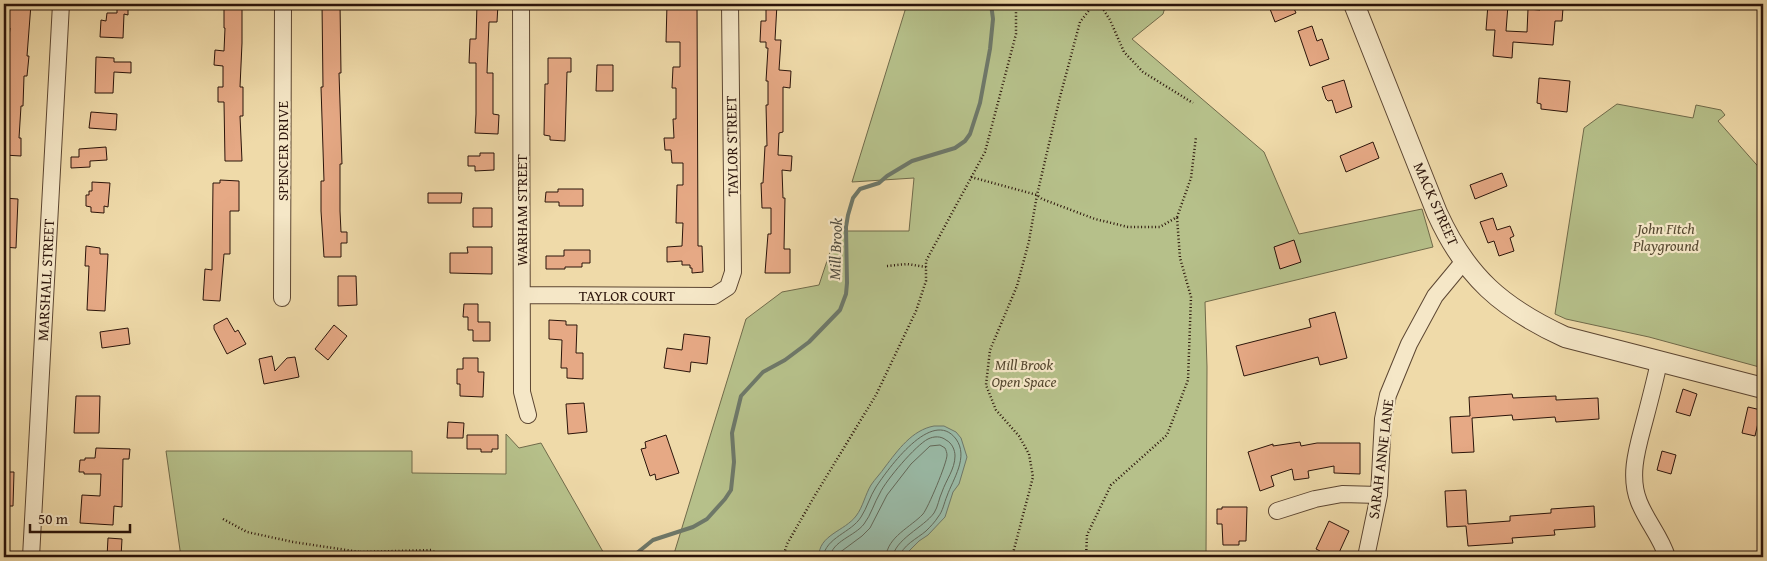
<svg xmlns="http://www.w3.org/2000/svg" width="1767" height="561" font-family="'Gentium Book Plus',serif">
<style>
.green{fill:#b6c08a;stroke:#706a4a}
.water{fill:#9abba8;stroke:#6e7869}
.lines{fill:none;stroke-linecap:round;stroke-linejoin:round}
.shore{stroke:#626859;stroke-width:1}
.stream{stroke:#6e7869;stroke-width:4}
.building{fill:#e6a985;stroke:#2b140a}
.minor-casing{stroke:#5c4632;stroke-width:18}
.tertiary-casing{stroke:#5c4632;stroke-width:22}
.path{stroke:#2b140a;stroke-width:2.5;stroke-dasharray:1 2.5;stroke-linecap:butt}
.minor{stroke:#f5e7c7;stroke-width:16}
.tertiary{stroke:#f5e7c7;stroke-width:20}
.labels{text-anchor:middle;stroke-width:4.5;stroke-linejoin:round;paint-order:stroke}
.street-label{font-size:15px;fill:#2b140a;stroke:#f5e7c7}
.park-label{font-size:15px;font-style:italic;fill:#554830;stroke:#f5e7c7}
.water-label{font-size:16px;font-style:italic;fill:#524e41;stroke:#f5e7c7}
</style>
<rect width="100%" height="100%" fill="#efdaa9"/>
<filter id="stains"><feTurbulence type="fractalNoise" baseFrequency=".004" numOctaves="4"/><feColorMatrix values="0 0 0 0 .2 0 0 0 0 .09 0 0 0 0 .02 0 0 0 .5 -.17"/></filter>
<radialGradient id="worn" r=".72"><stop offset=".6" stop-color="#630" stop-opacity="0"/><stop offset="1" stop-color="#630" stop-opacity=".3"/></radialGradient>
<path class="green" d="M907,4H1166L1163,14L1132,39L1264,152L1299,234L1422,209L1433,247L1205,302L1207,367L1206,557H673L746,319L782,292L819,285L837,231H909L914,178L852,182Z
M1617,104L1693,118L1696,105L1721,110L1725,115L1718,121L1763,172V368L1649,337L1566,319L1555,314L1584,128Z
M506,434L519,448L541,443L606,557H181L166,451H412V473L506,474Z"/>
<path class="water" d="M934,426H944L956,432L961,438L967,457L959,484L953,492L945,517L928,535L919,541L903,557H819C818,535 845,531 856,516C863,507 865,495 871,485C875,479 881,473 885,467C898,450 912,430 934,426Z"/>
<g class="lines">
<path class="shore" d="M823,557C826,537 851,533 861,517C867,508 870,496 876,487C888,469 932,407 956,439C969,457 953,479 947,496C944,503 943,511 938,517C935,522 930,527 926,531C918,538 901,546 900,557
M830,557C832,541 855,536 864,524C871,515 874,503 880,493C886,480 916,445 928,439C934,436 941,436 946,440C952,443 955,450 955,456C955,469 946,480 942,492C939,498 938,507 934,513C924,527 894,540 893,557
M837,557L839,553L862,536L870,528L887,495L911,464L930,446L940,445L945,448C946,450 947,453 947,455C947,463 928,508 923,514C911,527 887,537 886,557"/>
<path class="stream" d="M632,557L653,540L693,527L707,519L725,499L731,490L734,462L732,433L741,396L763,372L785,360L809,342L840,310L846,294L847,283L846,227L848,215L853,198L860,189L879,183L887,176L912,161L955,148L965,141L970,134L980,103L990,49L993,19L991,4"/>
</g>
<path class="building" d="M10,4H31L27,56H29L27,76H24L23,106H21L19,138H21V156L4,155V86L10,28H8Z
M117,4H128V15L124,14L123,38L100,37L101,20L106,21L107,13H117Z
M224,4H242V43L240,87H243V116H240L242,161H225L224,102H218V87H223V66L214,65L215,50L224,51L225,28H224Z
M322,4H340L341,73H339L342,164H340V211L341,232H347V243H341V257H324L321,211V181H324L321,87H323Z
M477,4H498L497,22H489L487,73H493V114L499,115L498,134L475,133L476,114V63H469L470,39H476Z
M667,4H697L698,246H702L703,272L692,273V268H690V265H682V261L667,262V247L682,246L683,223H676L677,185H683V163H672L671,150H665L664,138H674L673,119H676V88H672L673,67H680V42H666Z
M766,4H777L775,40H781L779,70L791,71L790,88L783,87V132L779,133L778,155L792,156L791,171L782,170L783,198H785L784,249H790V273H765L768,234H771V208H762L761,183H763L765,146H767L766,105H768V81H766L768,48H766V42H760L761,21H766Z
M1283,4H1292L1296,13L1275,22L1270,9Z
M1488,4L1508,5L1506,31L1527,32L1528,9L1540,10L1541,4H1560L1559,8H1563L1562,21H1555L1553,45L1513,42L1512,58L1493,56L1495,30H1486Z
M1312,26L1317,41L1322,39L1329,59L1310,66L1298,31Z
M96,57L114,58V62H131V73L114,72L113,93H95Z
M548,58H571V72H567L565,141L550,140V136L544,135L545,84H548Z
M597,65H613V91H596Z
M1539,78L1570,81L1567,112L1541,109V104L1537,103Z
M1344,80L1352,107L1336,113L1332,100L1328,101L1326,99L1322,87Z
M91,112L117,114L116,130L89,128Z
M1373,142L1379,158L1346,172L1340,156Z
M106,147L107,160L90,161V167L71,168V157H79V149Z
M480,153H494V170L475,171V166H468V156H480Z
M1502,173L1507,186L1475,199L1470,185Z
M220,180L239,181V211H230V254H224L220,301L203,300L205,269L212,270L213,183H220Z
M92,182L110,183L108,207L104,206V213L91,212V207L86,206V195H89V191H92Z
M558,189H583V206H559V202H545L546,192H558Z
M428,193H462L461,203H428Z
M4,198L18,199L16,248L4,247Z
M473,208H492V227H473Z
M1493,218L1497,230L1510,226L1514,236L1510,238L1514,251L1499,256L1494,241L1488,243L1480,222Z
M1294,240L1301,262L1280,269L1274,247Z
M86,246L100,248V254H108L105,311L87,310L89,266H85Z
M467,247H492V274L450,273V253H468Z
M564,250H590V263H582V267H565V269H546V256H564Z
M338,276H356L357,305L338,306Z
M464,304H478V322H490V341H473V330H468V317H463Z
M1335,312L1347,358L1320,365L1318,357L1244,376L1236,346L1311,327L1309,319Z
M227,318L235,332L238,330L246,344L227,354L214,329V325Z
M549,320L566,321V325H577L576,353H583V379L567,378V368H561L562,340L549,339Z
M334,325L347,336L328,360L315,349Z
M128,328L130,344L102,348L100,332Z
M684,334L710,337L707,364L691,362L690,372L664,368L667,348L682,350Z
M272,356L275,371L287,358L295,357L299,377L264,384L259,359Z
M463,358H478V372H484L483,397L460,396V384H457V369H463Z
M1683,389L1697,394L1690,416L1676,412Z
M1512,394L1513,398L1556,396V400L1598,398L1599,419L1556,422L1555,417L1513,420L1512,415L1472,418L1474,452L1452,453L1450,417L1470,416L1469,397Z
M76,396H100L99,433H74Z
M584,403L587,432L568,434L566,404Z
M1748,407L1761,410L1755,436L1742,433Z
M448,422L464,423L463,438H447Z
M467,435H498V449H492V452H481V449H467Z
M666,435L679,473L656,480L655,474L650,476L641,449L646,448L645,442Z
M1300,442L1301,446L1317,443H1360V474L1334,473V466L1308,471L1309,478L1294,480L1292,469L1271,476L1274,486L1260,491L1248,452L1273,444V446Z
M96,448L130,449L129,459H123L122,507L114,506L113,525L80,523L82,495L100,496L101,474H84V472H79L80,460H85V458H95Z
M1662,451L1676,455L1671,474L1657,470Z
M4,472H14L13,506H4Z
M1466,490L1468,524L1510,521V516L1551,513V509L1594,506L1595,527L1554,530L1555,535L1512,538L1513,543L1468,546L1466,526L1447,527L1445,491Z
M1222,507H1247L1246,541H1239V545H1223L1222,524H1217V509H1222Z
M1329,521L1349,531L1337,557H1316L1320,551L1316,549Z
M108,538L122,539L121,557H107Z"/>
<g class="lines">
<g class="minor-casing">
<path id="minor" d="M521,4L522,392L528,415
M522,295L714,296L728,287L733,272L730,4
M282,298L283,4
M1659,362C1655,381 1650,400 1645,419C1638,446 1628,475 1639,502C1647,522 1661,537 1667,557
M1277,511L1315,499L1342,494L1379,495
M31,557L61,4
M1366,557L1379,495L1383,419L1388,395L1409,344L1435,296L1464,261"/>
</g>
<g class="tertiary-casing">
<path id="tertiary" d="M1354,4L1437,213C1466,277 1502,308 1565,337L1763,388"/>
</g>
<path class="path" d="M1100,4L1110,20L1124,52L1143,72L1193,103
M971,177L1037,195L1042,199L1095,219L1128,227H1160L1177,217L1191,178L1196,137
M887,266L907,264L926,267
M223,519L247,532L293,542L360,552L362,557
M360,552L432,550L439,557
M783,557L787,544L814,497L876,395L916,311L926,281V261L985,152L1016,34V4
M1012,557L1033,477L1029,454L1019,436L996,410L986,385L990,350L1017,286L1029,241L1037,195L1060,97L1080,22L1094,4
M1086,557L1087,535L1111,485L1167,435L1188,380L1191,297L1180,258L1177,217"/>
<use href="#minor" class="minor"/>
<use href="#tertiary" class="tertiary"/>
</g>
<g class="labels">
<g class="street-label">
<text transform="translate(732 146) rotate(-91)" y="5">TAYLOR STREET</text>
<text transform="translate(283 151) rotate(-90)" y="5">SPENCER DRIVE</text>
<text transform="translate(1436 204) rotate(66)" y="5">MACK STREET</text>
<text transform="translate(522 210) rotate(-90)" y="5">WARHAM STREET</text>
<text transform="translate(46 280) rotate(-87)" y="5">MARSHALL STREET</text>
<text x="627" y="301">TAYLOR COURT</text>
<text transform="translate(1381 459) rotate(-83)" y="5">SARAH ANNE LANE</text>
</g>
<g class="park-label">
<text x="1666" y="234">John Fitch<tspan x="1666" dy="17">Playground</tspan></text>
<text x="1024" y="370">Mill Brook<tspan x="1024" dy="17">Open Space</tspan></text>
</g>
<g class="water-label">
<text transform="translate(835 249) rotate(-88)" y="6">Mill Brook</text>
</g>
</g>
<rect width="1767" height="561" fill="none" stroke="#efdaa9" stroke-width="20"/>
<rect x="5" y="5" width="1757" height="551" fill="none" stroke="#2b140a" stroke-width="2.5"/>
<rect x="10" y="10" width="1747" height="541" fill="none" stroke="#2b140a"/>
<path d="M30 524v8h100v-8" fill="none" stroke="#2b140a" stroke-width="2.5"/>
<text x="38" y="524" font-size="15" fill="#2b140a" stroke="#f5e7c7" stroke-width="4" paint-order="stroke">50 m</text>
<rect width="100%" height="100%" filter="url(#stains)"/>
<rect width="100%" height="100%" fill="url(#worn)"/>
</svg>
